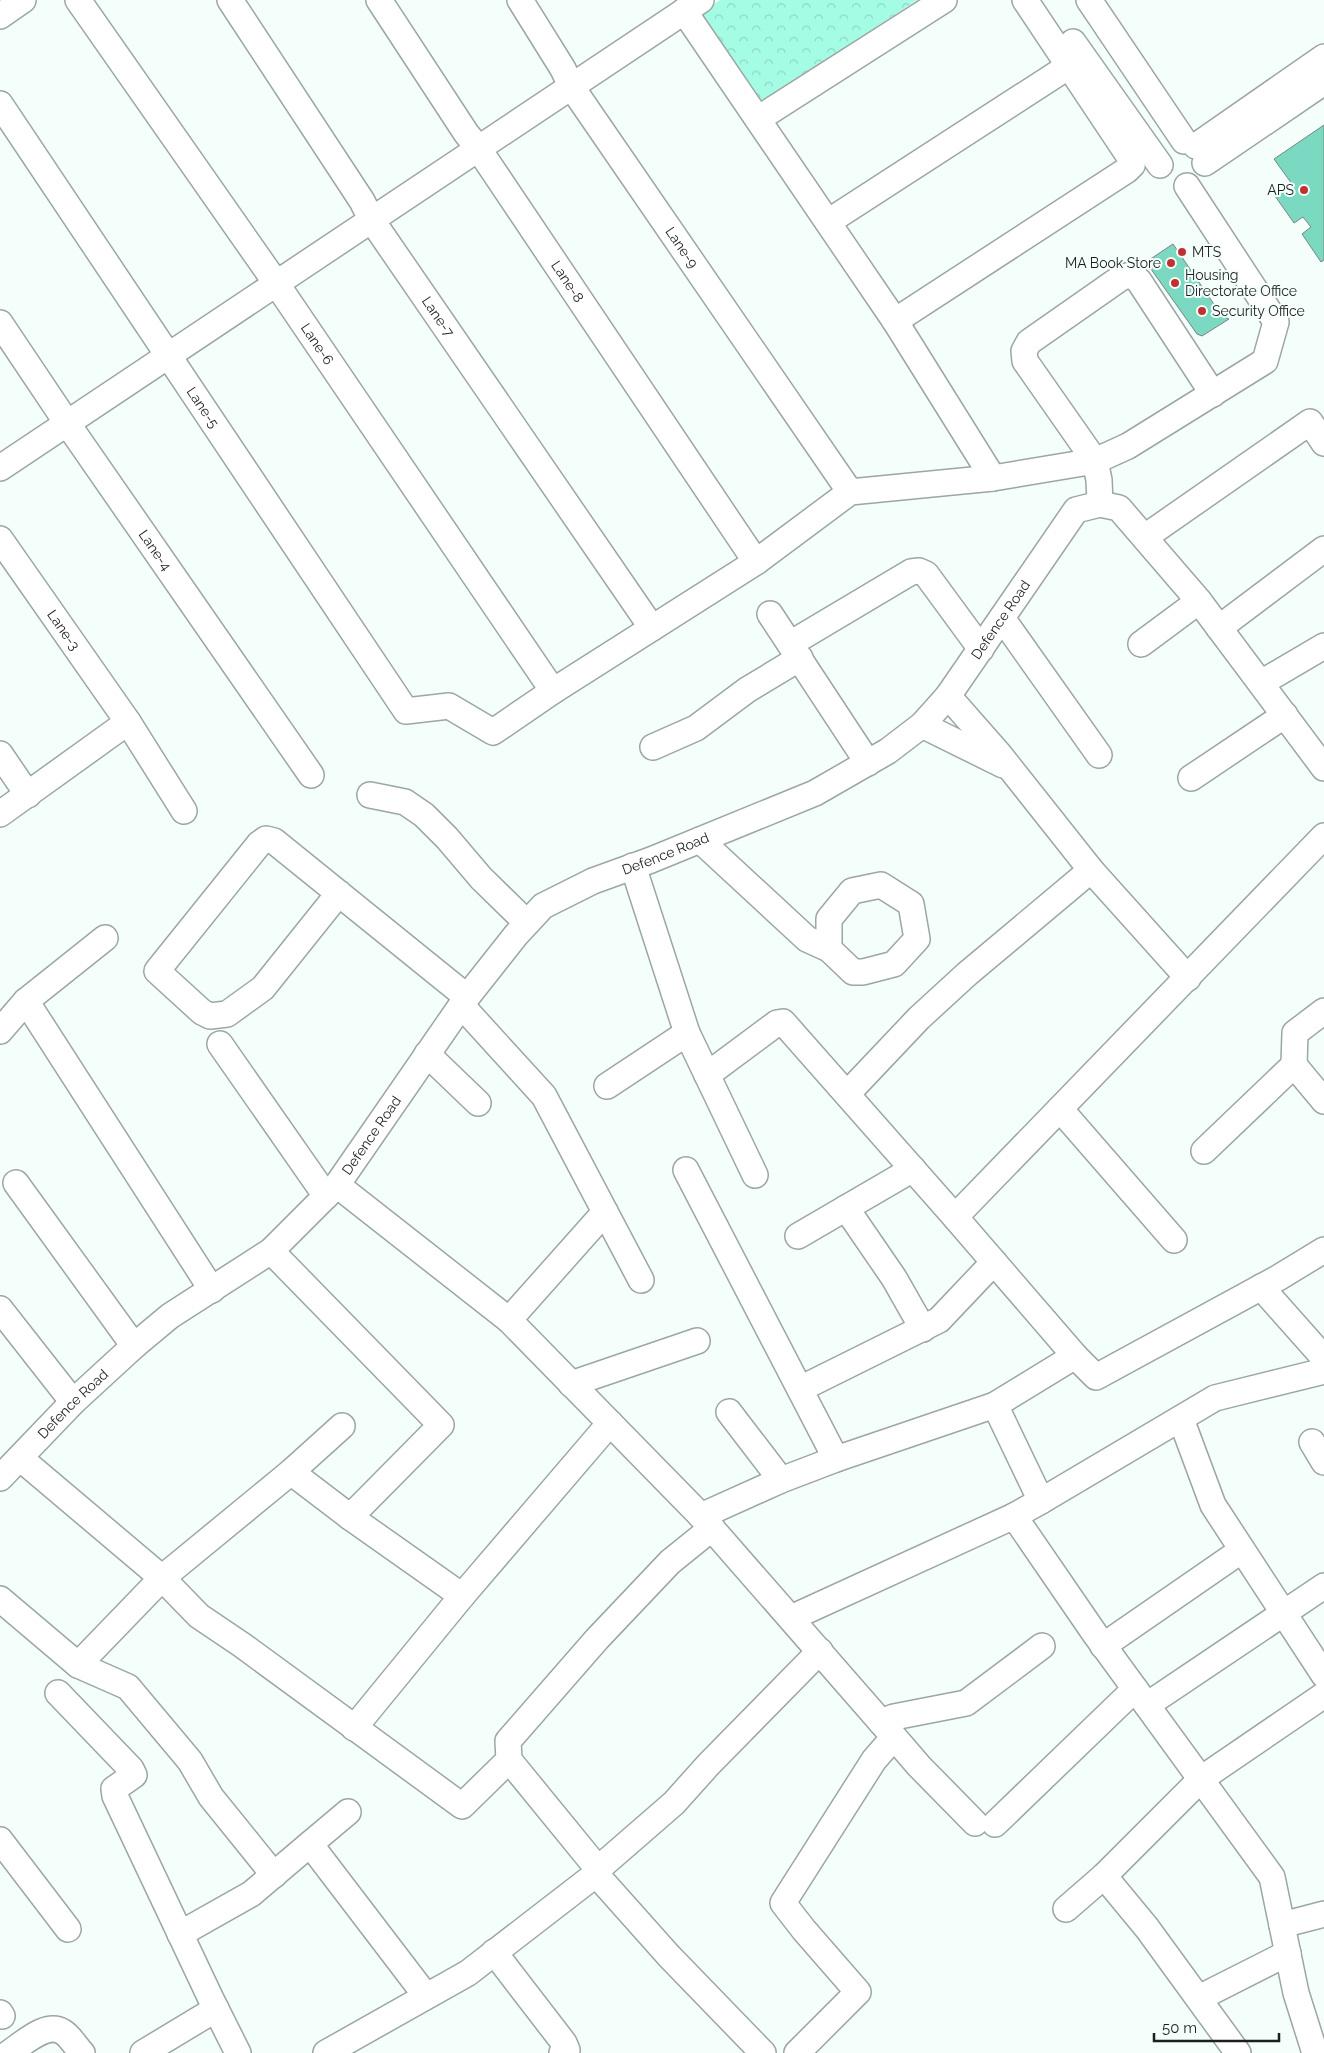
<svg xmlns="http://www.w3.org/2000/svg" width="1324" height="2053" font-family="Raleway,sans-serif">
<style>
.park{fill:url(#park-crowns)}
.building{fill:#7bd9c2;stroke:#7b8582}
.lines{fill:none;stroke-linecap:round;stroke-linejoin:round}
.minor-casing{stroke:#9ca6a3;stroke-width:28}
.minor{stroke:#fff;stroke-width:25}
.poi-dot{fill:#c03131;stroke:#f4fefb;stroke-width:2}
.labels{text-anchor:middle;stroke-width:4;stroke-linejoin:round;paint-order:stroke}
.poi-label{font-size:14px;fill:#1b1f1e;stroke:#f4fefb;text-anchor:start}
.street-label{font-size:14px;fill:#1b1f1e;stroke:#f4fefb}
</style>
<defs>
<pattern id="park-crowns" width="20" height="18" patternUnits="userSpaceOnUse" patternTransform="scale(1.25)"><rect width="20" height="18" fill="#a5fce5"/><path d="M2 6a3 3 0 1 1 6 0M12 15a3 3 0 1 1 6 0" fill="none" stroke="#8dd8c4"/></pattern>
</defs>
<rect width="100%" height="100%" fill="#f4fefb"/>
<path class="park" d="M720,0H917L762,102L699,14Z"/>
<path class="building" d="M1324,125V260L1321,262L1302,234L1311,227L1303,217L1294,223L1275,196L1292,184L1274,159Z
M1173,244L1222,316L1229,319L1202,336L1197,334L1146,262Z"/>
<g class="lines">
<g class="minor-casing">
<g id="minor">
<path id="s1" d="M78,0L276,283L553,691"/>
<path id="s2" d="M230,0L362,201L371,219L652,628"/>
<path id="s3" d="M379,0L466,133L478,148L756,562"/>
<path id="s4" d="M520,0L563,69L571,86L850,492"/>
<path d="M1089,0L1184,141"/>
<path d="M684,11L895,321L993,478"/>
<path d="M0,16L23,0"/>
<path d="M1073,42L1160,165"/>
<path id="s5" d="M0,104L406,711L449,706L493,732L553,691L756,562L850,492L993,478L1095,461L1128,446L1265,361L1276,322L1187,186"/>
<path d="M758,119L944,0"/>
<path d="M1196,146L1324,57"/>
<path d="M1205,163L1324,82"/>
<path d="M828,222L1069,66"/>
<path d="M895,321L1127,170L1132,165L1129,156L1025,0"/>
<path id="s6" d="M0,323L67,423L311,775"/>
<path d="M0,468L701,0"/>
<path d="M1100,504L1099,480L1095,461L1025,361L1024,351L1029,342L1122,277L1132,275L1139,281L1213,394"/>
<path d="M1145,537L1310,422L1324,443"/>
<path id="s7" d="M0,539L128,722"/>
<path d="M770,614L868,763"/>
<path d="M1002,618L1099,755"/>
<path d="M1219,628L1324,549"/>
<path d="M790,644L911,572L919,571L926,574L981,649"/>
<path d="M1141,644L1199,601"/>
<path d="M1261,683L1324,646"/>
<path d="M948,696L999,754L1091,870L1188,978"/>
<path d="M922,725L1003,765"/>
<path d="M653,747L696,728L747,690L800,658"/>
<path d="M0,754L28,795"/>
<path d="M1191,778L1285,715"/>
<path d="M370,795L405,802L424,815L447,838L481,878L527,923"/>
<path d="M0,814L128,722L184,811"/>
<path d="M700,840L807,939L829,949"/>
<path d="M633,866L687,1033L755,1175"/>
<path d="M881,885L911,904L917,939L894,964L863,972H853L829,949V919L852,891Z"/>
<path d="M339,893L263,988L227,1014L210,1016L202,1012L157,971L259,844L266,839L274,841L467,997"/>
<path d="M105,938L26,1001L212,1290"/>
<path d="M462,1006L544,1096L641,1280"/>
<path d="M0,1031L26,1001"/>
<path d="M220,1044L326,1196"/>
<path d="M427,1054L478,1103"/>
<path d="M1294,1065L1295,1033L1324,1011"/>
<path d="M707,1075L777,1023L783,1022L955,1217"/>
<path d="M607,1086L687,1033"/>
<path d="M847,1094L919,1018L967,974L1091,870"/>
<path d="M1060,1109L1174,1240"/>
<path d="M1204,1151L1294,1065L1324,1101"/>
<path d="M686,1170L836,1459"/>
<path d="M16,1183L134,1346"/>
<path d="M337,1185L509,1320L701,1516L894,1737L874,1760L783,1903L804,1930L858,1992L797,2053"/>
<path d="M846,1208L894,1278L923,1329"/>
<path d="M798,1236L913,1169"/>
<path d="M271,1251L441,1425L350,1517"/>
<path d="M1261,1287L1324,1358"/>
<path d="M0,1309L73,1402"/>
<path d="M509,1320L605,1212"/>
<path d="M1075,1356L1096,1377L1278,1278L1324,1250"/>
<path d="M571,1384L697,1341"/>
<path d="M800,1389L939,1320L994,1262"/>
<path d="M729,1412L781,1480"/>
<path d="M1181,1419L1213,1505L1324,1675"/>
<path d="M1312,1442L1324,1462"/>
<path d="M20,1458L162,1578L199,1616L242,1645L462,1806L509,1760"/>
<path d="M291,1472L350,1517L462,1596"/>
<path id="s8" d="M0,1478L73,1402L134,1346L170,1316L271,1251L337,1185L467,997L516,935L543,906L593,881L651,860L815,793L888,751L922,725L948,696L1076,510L1100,504L1119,508L1199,601L1324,768"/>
<path d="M1041,1501L1215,1398L1324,1371"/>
<path d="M701,1516L781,1480L836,1459L995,1405"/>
<path d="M1014,1516L1041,1501L995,1405L1075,1356L955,1217L1324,836"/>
<path d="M0,1599L78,1665L128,1687L190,1761L211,1797L274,1875"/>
<path d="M791,1618L1014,1516L1095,1634L1272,1877L1296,1993L1315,2053"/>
<path d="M1103,1646L1242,1550"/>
<path d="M78,1665L162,1578L291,1472L342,1426"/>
<path d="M58,1693L131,1769L134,1775L114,1789L115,1796L211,1999L238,2053"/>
<path d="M1147,1705L1324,1586"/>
<path d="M881,1722L894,1717L966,1703L1042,1646"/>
<path d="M354,1728L462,1596L610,1423"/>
<path d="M894,1737L919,1766L975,1823"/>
<path d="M348,1812L310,1844L426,1996"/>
<path d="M995,1824L1135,1689"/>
<path d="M0,1840L68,1929"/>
<path d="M598,1869L509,1760L508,1741L597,1639L670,1562L712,1528"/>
<path d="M595,1873L669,1956L763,2053"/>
<path d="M1104,1876L1147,1928L1238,2053"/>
<path d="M1066,1909L1104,1876L1201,1779L1324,1695"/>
<path d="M1282,1925L1324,1914"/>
<path d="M180,1934L251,1894L310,1844"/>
<path d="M494,1952L564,2043L567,2050L562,2053"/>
<path d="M1199,1998L1288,1953"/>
<path d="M0,2013L2,2016"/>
<path d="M9,2053C23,2044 46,2021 63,2032C70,2036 76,2047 82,2053"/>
<path d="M143,2053L216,2009"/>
<path d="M326,2053L468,1973L591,1878L598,1869L674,1803L708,1765L820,1651"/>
</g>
</g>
<use href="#minor" class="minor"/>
</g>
<g class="poi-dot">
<circle cx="1304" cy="190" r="5"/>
<circle cx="1182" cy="252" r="5"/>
<circle cx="1171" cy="263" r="5"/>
<circle cx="1175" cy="283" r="5"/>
<circle cx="1202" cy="311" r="5"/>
</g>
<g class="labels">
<g class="poi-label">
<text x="1294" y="195" text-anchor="end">APS</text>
<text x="1192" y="257">MTS</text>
<text x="1161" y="268" text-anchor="end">MA Book Store</text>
<text x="1185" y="280">Housing<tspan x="1185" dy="16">Directorate Office</tspan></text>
<text x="1212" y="316">Security Office</text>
</g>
<g class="street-label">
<text dy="5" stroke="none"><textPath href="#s4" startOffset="296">Lane-9</textPath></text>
<text dy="5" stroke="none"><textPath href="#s3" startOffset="339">Lane-8</textPath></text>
<text dy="5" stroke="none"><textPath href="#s2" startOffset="379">Lane-7</textPath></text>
<text dy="5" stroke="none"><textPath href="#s1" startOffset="419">Lane-6</textPath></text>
<text dy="5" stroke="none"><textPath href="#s5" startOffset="365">Lane-5</textPath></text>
<text dy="5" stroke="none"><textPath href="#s6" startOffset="275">Lane-4</textPath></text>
<text dy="5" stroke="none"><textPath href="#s8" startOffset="1349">Defence Road</textPath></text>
<text dy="5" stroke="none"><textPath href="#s7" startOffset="111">Lane-3</textPath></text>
<text dy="5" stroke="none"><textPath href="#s8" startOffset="929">Defence Road</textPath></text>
<text dy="5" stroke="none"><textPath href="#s8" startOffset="509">Defence Road</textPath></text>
<text dy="5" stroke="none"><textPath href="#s8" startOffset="104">Defence Road</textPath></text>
</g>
</g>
<path d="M1154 2033v8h125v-8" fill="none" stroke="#1b1f1e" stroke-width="2.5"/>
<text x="1162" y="2033" font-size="15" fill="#1b1f1e" stroke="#f4fefb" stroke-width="4" paint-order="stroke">50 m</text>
</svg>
